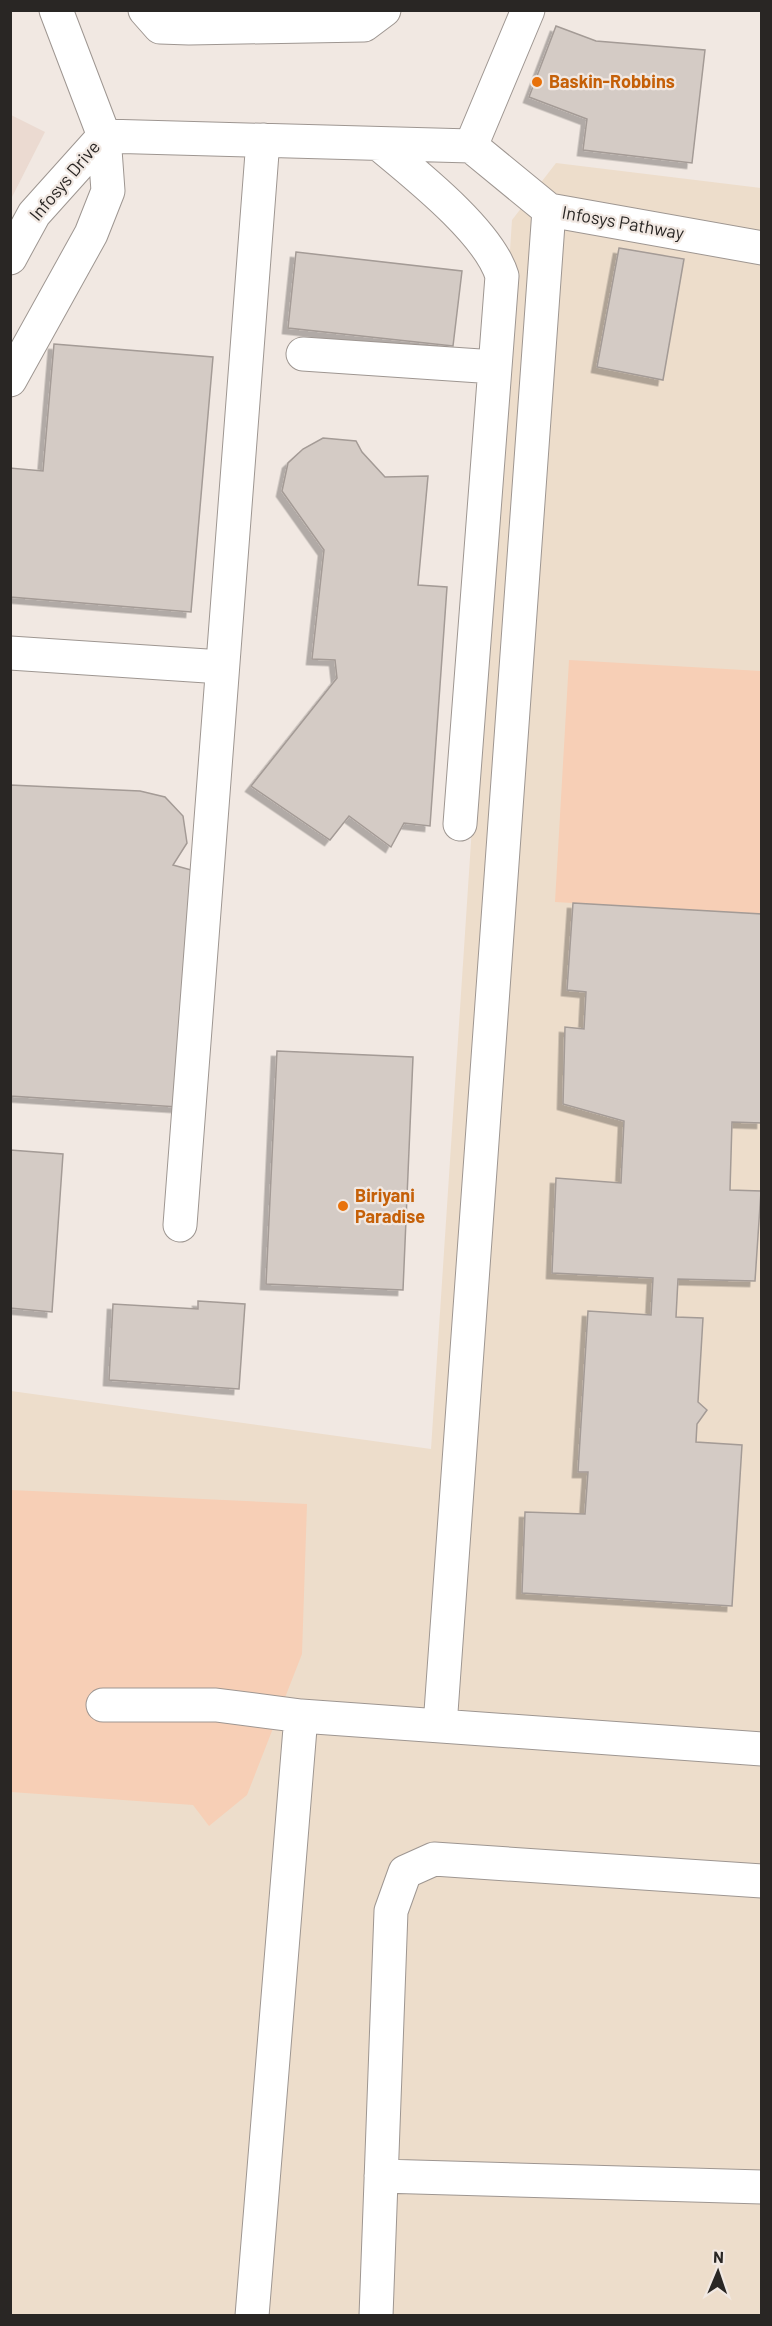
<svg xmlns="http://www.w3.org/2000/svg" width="772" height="2326" font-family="Barlow,sans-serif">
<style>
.commercial{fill:#edddcb}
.built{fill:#ebdad1}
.green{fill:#f7cfb6}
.building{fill:#d4cbc5;stroke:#a49b96;stroke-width:1.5;filter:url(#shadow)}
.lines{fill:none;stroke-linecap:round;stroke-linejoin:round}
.minor-casing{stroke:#9e9691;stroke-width:35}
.minor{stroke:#fff;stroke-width:33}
.food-dot{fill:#e8710a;stroke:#f1e8e2;stroke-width:2}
.labels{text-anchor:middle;stroke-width:4.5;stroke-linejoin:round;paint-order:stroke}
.food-label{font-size:18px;font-weight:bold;fill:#c56008;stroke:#f1e8e2;text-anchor:start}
.street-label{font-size:18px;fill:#292624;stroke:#f1e8e2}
</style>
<defs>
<filter id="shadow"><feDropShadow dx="-5.5" dy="5.5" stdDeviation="0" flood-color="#0004"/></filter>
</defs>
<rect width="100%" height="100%" fill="#f1e8e2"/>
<path class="commercial" d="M556,163L761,188V2315L11,2316V1391L431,1449L512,220Z"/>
<path class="built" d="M11,115L45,132L11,199Z"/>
<path class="green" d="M569,660L761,671V914L555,902Z
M11,1490L307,1504L302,1654L247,1795L209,1826L193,1805L11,1792Z"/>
<path class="building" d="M556,26L596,41L705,50L692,163L583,150L587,119L529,97Z
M619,248L684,259L663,380L597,367Z
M296,252L462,271L453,346L288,328Z
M54,344L213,357L191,612L10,597V468L43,471Z
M323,438L356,441L362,452L385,477L428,476L418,585L447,587L430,826L404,823L391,847L349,816L330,840L251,786L337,678L335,660L312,659L324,550L282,491L288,463L303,449Z
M10,785L140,791L165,797L183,816L187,843L173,865L195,871L178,1107L10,1096Z
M573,903L762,914V1123L732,1122L730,1190L761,1191L755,1281L678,1279L676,1317L703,1318L698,1402L707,1410L697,1424L696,1442L742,1445L732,1606L522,1593L525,1512L585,1514L588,1472H578L588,1311L651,1315L653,1278L552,1273L556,1178L621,1183L624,1121L563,1104L565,1027L584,1029L586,992L567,990Z
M277,1051L413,1057L403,1290L266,1284Z
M10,1150L63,1154L52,1312L10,1308Z
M198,1301L245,1304L239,1389L109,1380L113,1304L198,1309Z"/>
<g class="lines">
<g class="minor-casing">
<path id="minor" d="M145,10L160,27L189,28L364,25L384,10
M104,136L471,146
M379,144C415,174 489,232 502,276L460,824
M471,146L549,210L762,248
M471,146L528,10
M10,258L34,214L104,136
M303,354L495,367
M10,380L91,234L108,191L104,136L56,10
M10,653L222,667
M180,1225L263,140
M103,1705H216L301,1716
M440,1726L549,210
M381,2176L762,2187
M252,2316L301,1716L762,1749
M376,2316L391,1911L405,1872L434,1859L762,1881"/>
</g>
<use href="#minor" class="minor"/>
</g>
<g class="food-dot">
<circle cx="537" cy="82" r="6"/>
<circle cx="343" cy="1206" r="6"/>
</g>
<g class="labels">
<g class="food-label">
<text x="549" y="88">Baskin-Robbins</text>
<text x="355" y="1202">Biriyani<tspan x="355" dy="21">Paradise</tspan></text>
</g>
<g class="street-label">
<text transform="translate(65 181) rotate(-50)" y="6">Infosys Drive</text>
<text transform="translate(623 223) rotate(10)" y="6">Infosys Pathway</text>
</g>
</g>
<rect width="772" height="2326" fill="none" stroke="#292624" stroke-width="24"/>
<g transform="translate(718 2272) rotate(2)" stroke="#f1e8e2" stroke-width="4.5" paint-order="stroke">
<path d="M0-4.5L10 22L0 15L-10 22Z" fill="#292624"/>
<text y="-9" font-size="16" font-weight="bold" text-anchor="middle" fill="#292624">N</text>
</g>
</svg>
